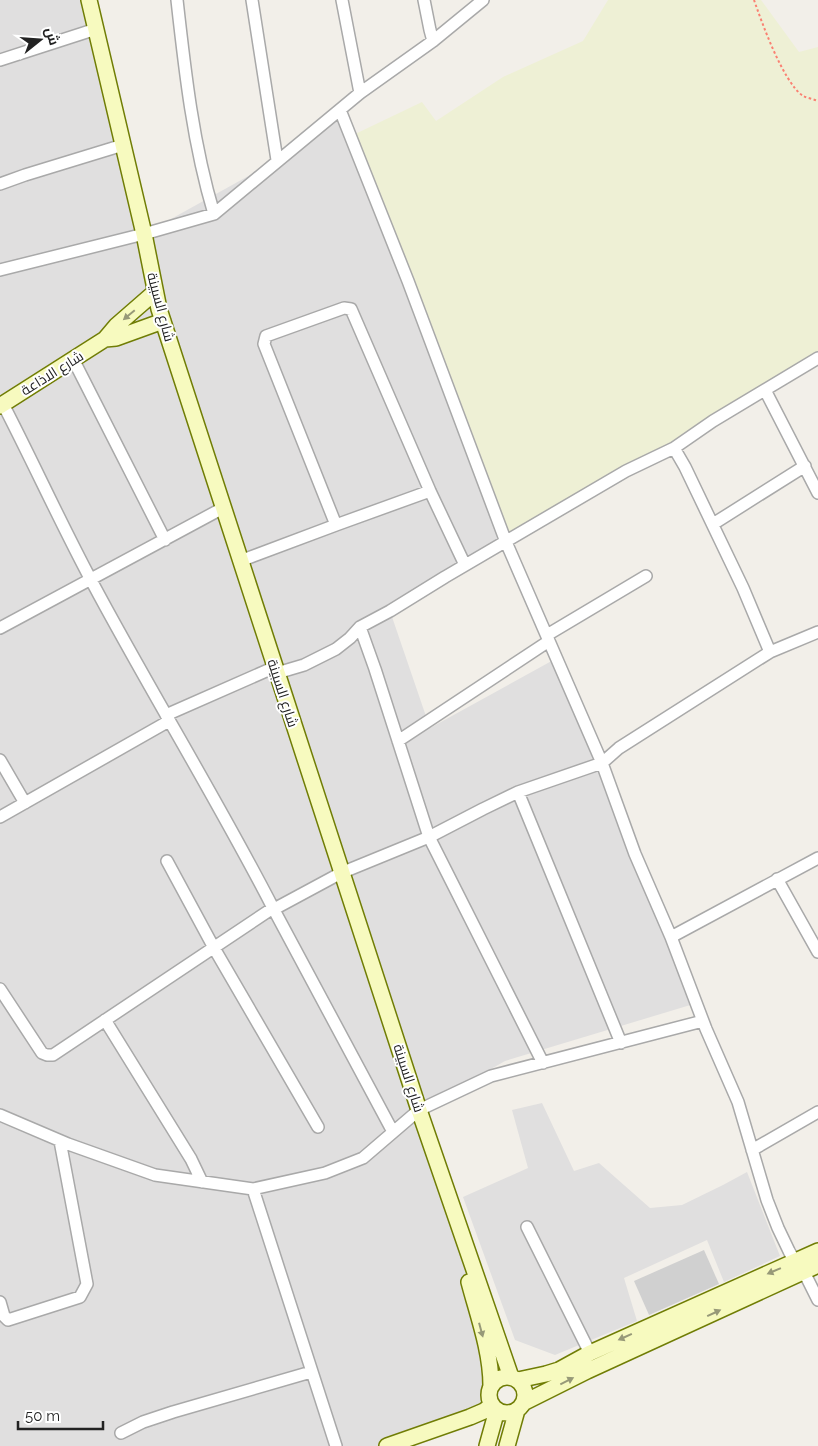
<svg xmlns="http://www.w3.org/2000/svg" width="818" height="1446" font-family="Raleway,Cairo,sans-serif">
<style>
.residential{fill:#e0dfdf}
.religious{fill:#d0d0d0}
.farmland{fill:#eef0d5}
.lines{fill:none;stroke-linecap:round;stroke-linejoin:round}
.street-casing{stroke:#a9a9a9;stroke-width:14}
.secondary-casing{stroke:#707d05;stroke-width:18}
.path{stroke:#fa8072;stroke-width:2;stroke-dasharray:2.5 2.5;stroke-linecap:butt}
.street{stroke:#fff;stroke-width:11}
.secondary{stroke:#f7fabf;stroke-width:15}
.oneway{fill:#979978}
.labels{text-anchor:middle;stroke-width:4;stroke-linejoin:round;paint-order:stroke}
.street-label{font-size:14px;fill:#222;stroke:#fff}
</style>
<rect width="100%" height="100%" fill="#f2efe9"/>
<path class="residential" d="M0,0H89L144,234L277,160L340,110L506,542L390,611L430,728L557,658L697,1003L505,1061L419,1110L444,1181L480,1324L489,1395L484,1411L387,1446H0Z
M542,1103L574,1171L599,1163L650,1208L682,1205L723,1185L747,1172L780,1256L724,1282L707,1240L624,1278L637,1321L555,1355L515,1340L463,1197L528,1168L512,1110Z"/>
<path class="religious" d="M704,1250L719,1284L649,1315L634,1281Z"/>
<path class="farmland" d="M608,0H761L799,52L818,47V358L506,542L351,136L422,102L436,121L503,77L583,41Z"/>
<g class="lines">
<g class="street-casing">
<path id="street" d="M177,0C185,72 193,144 214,214
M252,0L277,160
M342,0L360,93
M424,0L430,30L433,41
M0,60L96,29
M340,110L408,281L506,542L602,763L635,854L671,937L706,1029L738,1102L767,1200L778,1228L789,1251L795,1262L804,1272L818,1300
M0,184L25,175L123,145
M0,270L144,234L214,214L360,93L433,41L483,0
M73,359L165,540
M765,390L818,493
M3,404C33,462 60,522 91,580C150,691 216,797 273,908H276L341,873L429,837L543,1063
M430,491L336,525L264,344L266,336L344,308L351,309L430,491L465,565
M713,524L805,466
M240,561L336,525
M360,627L375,669L429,837L483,809L518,792L602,763L619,748L770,652L743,588L685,467L674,448
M0,628L223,508
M547,635L646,576
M770,652L818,632
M277,673L304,665L336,649L350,638L360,627L390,611L445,577L626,471L674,448L713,421L818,358
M166,715L275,667
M398,741L549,641
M0,760L25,803
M518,792L621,1043
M0,817L169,721
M167,861L214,948L318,1127
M777,879L818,952
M671,937L818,858
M0,989L42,1053L47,1055H53L273,908L393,1132
M105,1020L191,1159L202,1182
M0,1115L68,1144L155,1175L253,1189L325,1173L363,1158L419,1110L491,1076L703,1021
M752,1150L818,1112
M253,1189L336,1446
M527,1227L590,1353
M0,1302L4,1316L8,1320L80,1297L87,1284L60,1141
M121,1433L143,1422L173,1412L311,1372"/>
</g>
<g class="secondary-casing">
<path id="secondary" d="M89,0L144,234L159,309L419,1110L511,1377
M105,339L116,338L163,321
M0,406L105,339L116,326L155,292
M469,1282C478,1316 491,1351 491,1386
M489 1395a18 18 0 1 1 36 0a18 18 0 1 1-36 0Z
M518,1380L546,1374L559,1370L590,1353L818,1251
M523,1403L587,1371L818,1265
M387,1446L470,1417L484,1411L492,1405
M487,1446L497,1410
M507,1446L517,1410"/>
</g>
<path class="path" d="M754,0C762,23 783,82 803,96C807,98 813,99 818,101"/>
<use href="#street" class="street"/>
<use href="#secondary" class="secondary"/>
</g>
<defs><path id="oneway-solid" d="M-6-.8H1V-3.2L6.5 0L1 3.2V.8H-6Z" transform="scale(1.25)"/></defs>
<g class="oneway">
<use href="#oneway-solid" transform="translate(129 315) rotate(140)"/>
<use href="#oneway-solid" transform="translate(774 1271) rotate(157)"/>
<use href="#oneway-solid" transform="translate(714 1313) rotate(-25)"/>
<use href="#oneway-solid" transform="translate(481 1330) rotate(75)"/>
<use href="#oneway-solid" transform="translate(625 1337) rotate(156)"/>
<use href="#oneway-solid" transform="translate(567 1381) rotate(-27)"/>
</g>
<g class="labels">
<g class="street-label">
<text transform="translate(161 307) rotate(75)" y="5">شارع السبينة</text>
<text transform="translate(52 373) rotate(-32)" y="5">شارع الاذاعة</text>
<text transform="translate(283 693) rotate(72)" y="5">شارع السبينة</text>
<text transform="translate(409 1078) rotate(72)" y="5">شارع السبينة</text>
</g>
</g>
<g transform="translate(40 40) rotate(73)" stroke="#ffffff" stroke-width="4" paint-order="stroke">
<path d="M0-4L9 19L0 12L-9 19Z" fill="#222222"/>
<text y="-8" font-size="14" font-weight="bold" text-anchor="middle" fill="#222222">ش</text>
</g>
<path d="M18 1421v8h85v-8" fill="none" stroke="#222222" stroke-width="2.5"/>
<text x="25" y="1421" font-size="15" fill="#222222" stroke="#ffffff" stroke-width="4" paint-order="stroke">50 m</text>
</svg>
